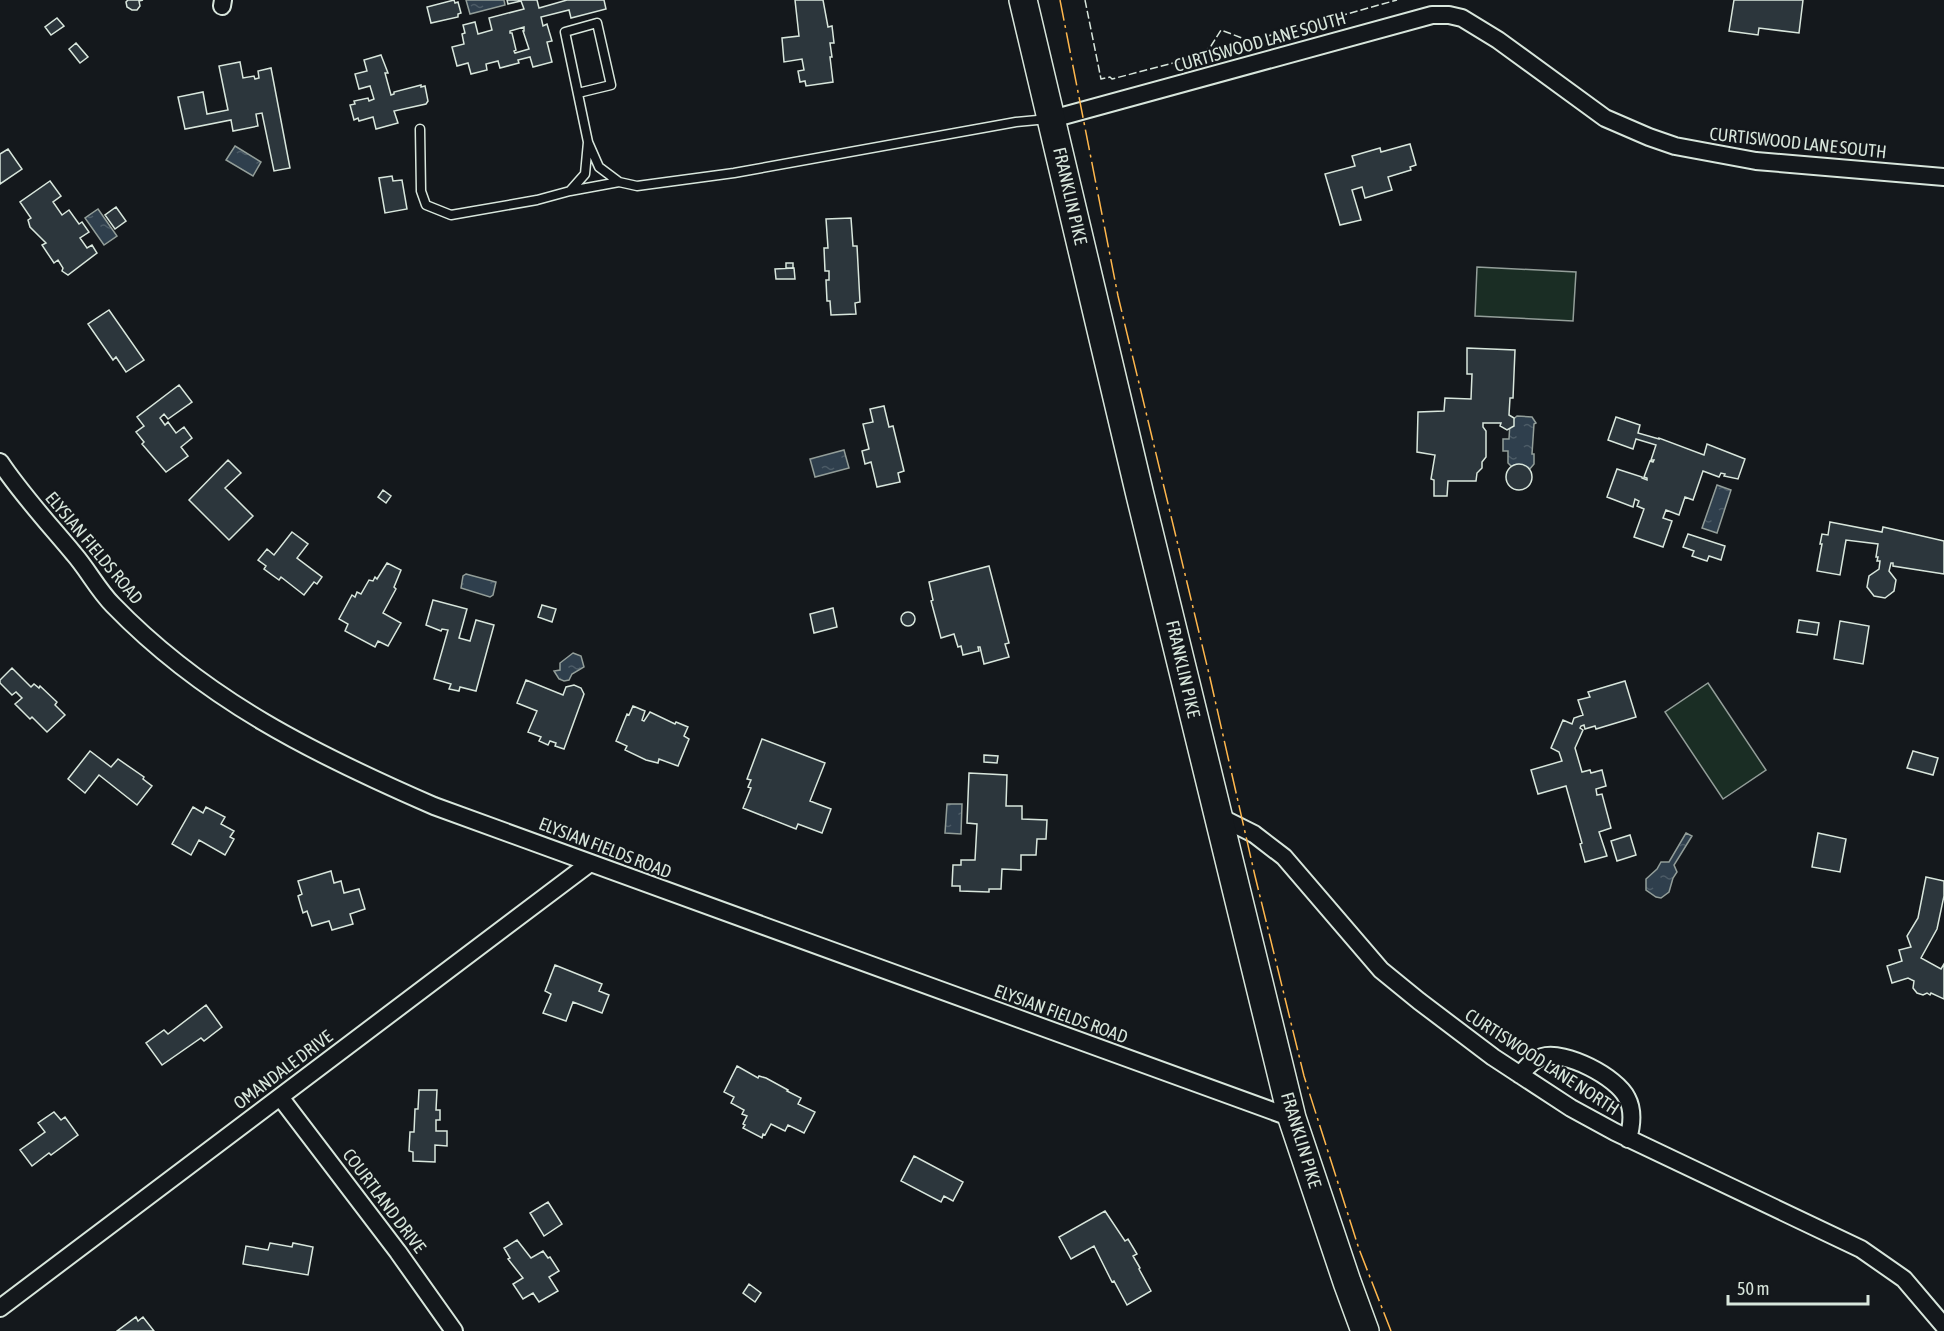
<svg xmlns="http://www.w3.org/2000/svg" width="1944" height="1331" font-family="'Asap Condensed',sans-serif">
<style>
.grass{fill:#1a2d24;stroke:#939e99;stroke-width:1.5}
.water{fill:url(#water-ripples);stroke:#939e99;stroke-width:1.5}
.building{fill:#2c363c;stroke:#d8e6dc;stroke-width:1.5;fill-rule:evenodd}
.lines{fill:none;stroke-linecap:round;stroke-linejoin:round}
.service-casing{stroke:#d8e6dc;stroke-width:11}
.minor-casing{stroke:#d8e6dc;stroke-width:20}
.primary-casing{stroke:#d8e6dc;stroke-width:30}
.service{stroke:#14181c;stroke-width:8}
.minor{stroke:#14181c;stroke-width:16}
.primary{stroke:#14181c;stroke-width:27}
.fence{stroke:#d8e6dc;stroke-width:1.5;stroke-dasharray:8 3;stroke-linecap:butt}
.power{stroke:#ffb74d;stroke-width:1.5;stroke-dasharray:21 4.5 3 4.5;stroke-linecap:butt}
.labels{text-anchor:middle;stroke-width:4.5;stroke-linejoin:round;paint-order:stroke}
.street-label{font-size:18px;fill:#d8e6dc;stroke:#14181c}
</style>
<defs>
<pattern id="water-ripples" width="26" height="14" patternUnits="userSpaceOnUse" patternTransform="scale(1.5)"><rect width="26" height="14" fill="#2f3f4d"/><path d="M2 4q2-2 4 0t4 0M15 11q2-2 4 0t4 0" fill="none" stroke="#4c5b66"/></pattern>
</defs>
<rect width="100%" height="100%" fill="#14181c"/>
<path class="grass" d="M1477,267L1576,272L1573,321L1475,316Z
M1708,683L1766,770L1723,799L1665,712Z"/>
<path class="water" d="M466,0H504L505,5L470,14Z
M235,146L261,162L253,176L226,160Z
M98,209L117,236L104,245L85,218Z
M1517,416L1532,417L1536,423L1534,424L1532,454H1534V464L1529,470L1514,469L1508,463V451H1503V439H1509L1510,422Z
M844,450L849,468L815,477L810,459Z
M1717,485L1731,490L1717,533L1702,528Z
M466,574L496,582L493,595L490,597L461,588L463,576Z
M573,653L581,656L584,667L572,674L569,680L564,681L559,679L554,671L560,670V663Z
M947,804H962L961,834L945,833Z
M1686,833L1692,836L1674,865L1677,872L1673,878L1669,892L1661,898L1656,897L1646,890V879L1657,869L1661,862H1669Z"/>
<path class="building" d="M128,0H143L139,1L140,6L137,10H132L127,7L126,2Z
M454,0L455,3L458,2L461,13L458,14V17L431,23L427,7Z
M507,0H537L539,8L567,0H604L606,9L571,18L569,10L541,17L543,26L547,24L552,41L547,42L552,62L533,67L530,57L518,60L519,63L500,68L498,61L486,64L487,70L471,74L468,63L457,66L452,47L464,44L462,34L465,33L463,25L475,22L478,34L492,30L489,18L524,9L521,1L508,4ZM524,27V31H523L529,49L515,53L514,51L516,50L512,33H510V31Z
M795,0H823L828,27L832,26L834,43H830L832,57H830L833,82L806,86L805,81L800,82L798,71L804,70L802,59L784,62L782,38L799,36Z
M1734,0H1803L1799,33L1759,28L1758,35L1729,31Z
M57,18L64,26L51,35L45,27Z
M76,43L88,57L80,63L69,49Z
M381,55L388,73H385L391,95L394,94V92L421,85V87L425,86L428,101L426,104L394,111L398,123L376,129L373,117L359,121L358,118L354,120L350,105L355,104L354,101L368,98L369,101L374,99L370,86L359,89L355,74L367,71L364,60Z
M240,62L243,78L254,76L255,79L259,78L258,71L271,68L290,168L274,171L262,113L256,114L258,126L233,131L231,120L185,129L178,97L203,92L207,114L228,110L219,66Z
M1410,144L1416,165L1410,167L1411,170L1388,177L1392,190L1365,198L1362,187L1352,190L1361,220L1340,225L1325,174L1355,166L1352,156L1380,148L1381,152Z
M8,149L22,169L0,184V154Z
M392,176L393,181L402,180L407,209L385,213L379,178Z
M50,181L61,196L53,202L62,215L69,210L79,224L82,222L89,232L80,238L87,248L92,245L97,253L68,275L62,271L63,268L58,260L54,263L42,245L46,243L30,227L28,220L31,218L20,202Z
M116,207L126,221L115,229L105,215Z
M851,218L853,246H857L860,302L855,303L856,314L831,315L830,301H827L826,280H829V271H825L824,248H828L826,219Z
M786,263H793V268H786Z
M794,268L795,279H776L775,269Z
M109,310L144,360L126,372L116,357L113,360L88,324Z
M1467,348L1515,350L1513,398H1510L1509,415L1514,418V426L1507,430L1500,426L1501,423H1483V427L1486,431V457L1482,462V468L1477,473L1476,481H1448L1447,496H1434V480L1431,479L1435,455L1417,452L1418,412L1444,411L1445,398L1471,399L1472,374H1467Z
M179,385L192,402L168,419L164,414L160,418L165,425L168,422L176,433L184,427L192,438L181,447L188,456L166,472L142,444L144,442L136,432L144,426L137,417Z
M884,406L889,427L893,426L904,471L898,473L900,482L877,487L871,462L865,464L862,451L869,449L863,424L873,422L870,409Z
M1616,417L1640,425L1638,433L1659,439V438L1704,455L1707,444L1745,459L1738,479L1724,476L1725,474L1721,473L1719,477L1703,471L1693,500L1685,497L1679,515L1666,510L1663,518L1672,521L1663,547L1634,537L1644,509L1637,506L1639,501L1635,499L1633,507L1607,497L1617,469L1642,477V478L1647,480V478L1644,477L1650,461L1653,462L1654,460H1651L1656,445L1636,439L1633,449L1608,440Z
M228,460L241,473L225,488L253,516L229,540L189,500Z
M1506 477a13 13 0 1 1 26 0a13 13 0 1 1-26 0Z
M383,490L391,496L386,503L378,497Z
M1830,522L1882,532L1883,527L1944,541V574L1893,566V563H1891L1889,571L1896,580L1894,591L1885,598L1874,596L1867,587L1869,576L1879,569L1880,561H1877L1878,557H1876L1878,544L1846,540L1840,575L1817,571L1822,544H1820L1822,534L1828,535Z
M292,532L308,544L297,558L322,577L317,584L314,582L304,595L281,577L279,580L264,569L266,566L258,560L267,549L274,555Z
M1688,534L1725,546L1721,560L1709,556L1707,561L1692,556L1694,551L1683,547Z
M387,563L401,570L394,587L396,589L383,613L401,623L388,646L378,641L375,647L345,631L348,624L339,619L352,595L355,597L357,592L361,594L369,580L373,581L375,577L377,579Z
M989,566L1009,643L1005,644L1009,657L984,664L980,647H978L979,651L963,655L961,646L958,647L954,634L941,638L931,601L933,600L929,582Z
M433,600L467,609L459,638L470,641L476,620L494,625L476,691L460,687L459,691L449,689L451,684L434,679L448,630L442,629L441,631L426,625Z
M542,605L556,609L552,622L538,617Z
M833,608L837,627L814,633L810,614Z
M901 619a7 7 0 1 1 14 0a7 7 0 1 1-14 0Z
M1799,620L1819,623L1817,635L1797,632Z
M1840,621L1869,626L1863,664L1834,659Z
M12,668L31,687L34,684L39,688L40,686L57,702L55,705L65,715L47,732L32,717L30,719L15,704L22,698L16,692L12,695L0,683V680Z
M526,680L563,695L566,687L574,685L581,688L584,694L564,749L555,746L556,743L550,741L548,745L539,741L541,737L528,732L537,711L517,703Z
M1625,681L1636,717L1596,729L1595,726L1585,729L1584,725L1581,726L1580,728L1583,730L1575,748L1582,772L1590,770L1591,773L1602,770L1606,786L1596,789L1597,795L1602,794L1611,828L1599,832L1607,856L1585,862L1580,844L1582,843L1566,786L1538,794L1531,770L1562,761L1559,752L1551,748L1563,720L1572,724L1574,718L1583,715L1578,700L1590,697L1588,692Z
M633,706L645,711L642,720L644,721L650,712L675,724L676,722L688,727L684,736L689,739L678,766L659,759L658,763L646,760L625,750L627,746L616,741L627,714L629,715Z
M762,739L825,763L810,801L831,809L822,833L798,824L796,829L743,808L751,788L748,787L751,780L747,779Z
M90,751L111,767L118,759L144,777L143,779L152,786L137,805L99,775L85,793L68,779Z
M1913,751L1938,758L1933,775L1907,768Z
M984,755L998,756L997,763L984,762Z
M969,773L1007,775L1006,806H1022V819L1047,820L1046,839H1037L1036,855H1021V870L1002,869L1001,889H989V892L960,891V886H952L953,865H961V860H975L977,824L967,823Z
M193,807L203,813L206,807L225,817L221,824L234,831L230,837L234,839L225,855L199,840L191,855L172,844Z
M1818,833L1846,839L1840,872L1812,867Z
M1630,835L1636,855L1617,861L1611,841Z
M331,871L334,883L341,881L344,893L359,889L365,909L350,914L353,924L332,930L329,921L312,926L307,911L303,913L298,896L302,894L298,881Z
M1926,877L1944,881V896L1937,929L1921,958L1941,969L1944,964V999L1931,993L1930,995L1927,993L1923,995L1917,993L1913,988L1914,981L1908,978L1892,983L1887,966L1902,961L1899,950L1911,947L1907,936L1918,918Z
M555,965L602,984L599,991L609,995L602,1013L573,1002L566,1021L543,1013L551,994L545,991Z
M206,1005L222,1027L204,1041L201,1038L162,1065L146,1043L164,1030L168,1034Z
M737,1066L758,1078L759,1076L766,1078L788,1090L787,1091L801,1098L798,1104L815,1112L804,1133L788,1125L785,1131L771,1124L765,1135L763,1134L762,1138L743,1128L745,1125L743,1124L747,1116L742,1114L744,1110L731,1103L734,1097L724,1092Z
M419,1090H437L436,1110H440V1120H436V1131H447V1146L435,1145V1162L413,1161V1152L409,1151L410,1132H414L415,1109H418Z
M54,1112L61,1120L65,1117L78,1135L51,1155L49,1153L32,1166L20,1150L45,1132L38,1123Z
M914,1156L963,1182L953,1201L944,1196L941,1202L901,1181Z
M548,1202L562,1224L544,1236L530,1213Z
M1105,1211L1125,1241L1128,1239L1137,1254L1133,1256L1140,1268L1139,1269L1151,1291L1127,1305L1114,1281L1112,1282L1094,1246L1071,1259L1059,1237Z
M517,1240L531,1258L543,1251L548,1258L550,1257L559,1271L549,1277L558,1291L539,1302L533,1293L523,1299L513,1284L523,1278L508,1259L510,1258L504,1248Z
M270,1243L292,1247L293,1243L313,1247L308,1275L243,1264L246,1246L268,1250Z
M749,1284L761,1293L755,1302L743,1293Z
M136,1317L138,1321L143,1317L154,1331H117Z"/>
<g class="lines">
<g class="service-casing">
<path id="service" d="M578,93L611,85L597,23L565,32L588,142L599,167L619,182L637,186L734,173L1016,122L1048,119
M420,129L421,191L426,205L451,215L537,200L570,191L585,174L588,142
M570,191L619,182"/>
</g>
<g class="minor-casing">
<path id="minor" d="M222,6L223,0
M1052,119L1432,15H1449L1462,18L1498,40L1605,118L1649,137L1675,146L1756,161L1944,177
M0,462C22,495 49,524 74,554C88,570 98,590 113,605C205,700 314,754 434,806L1292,1118
M1218,816L1254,834L1284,857L1381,970L1419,1001L1493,1057L1571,1108L1615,1132L1861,1249L1904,1279L1944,1326
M1520,1075C1526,1068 1532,1060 1542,1057C1565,1050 1617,1077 1627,1098C1634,1111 1632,1125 1628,1139
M280,1097L398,1252L454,1331
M0,1308L590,863"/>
</g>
<g class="primary-casing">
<path id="primary" d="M1023,0L1140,495L1292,1118L1347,1282L1365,1331"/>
</g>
<use href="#service" class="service"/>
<use href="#minor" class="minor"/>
<use href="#primary" class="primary"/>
<path class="fence" d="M1085,0L1101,79L1110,77L1112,79L1200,56L1211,46L1221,30L1250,41L1397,0"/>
<path class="power" d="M1060,0L1118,296L1210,678L1255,876L1304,1076L1359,1249L1391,1331"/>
</g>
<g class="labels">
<g class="street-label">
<text transform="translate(1260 42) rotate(-16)" y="6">CURTISWOOD LANE SOUTH</text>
<text transform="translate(1798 143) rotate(6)" y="6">CURTISWOOD LANE SOUTH</text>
<text transform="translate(1070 196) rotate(77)" y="6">FRANKLIN PIKE</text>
<text transform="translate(94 548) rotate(50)" y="6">ELYSIAN FIELDS ROAD</text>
<text transform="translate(1183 669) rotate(77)" y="6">FRANKLIN PIKE</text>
<text transform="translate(605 848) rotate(21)" y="6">ELYSIAN FIELDS ROAD</text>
<text transform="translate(1061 1014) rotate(20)" y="6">ELYSIAN FIELDS ROAD</text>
<text transform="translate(1542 1062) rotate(33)" y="6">CURTISWOOD LANE NORTH</text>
<text transform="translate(283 1070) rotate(-37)" y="6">OMANDALE DRIVE</text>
<text transform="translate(1301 1140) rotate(73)" y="6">FRANKLIN PIKE</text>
<text transform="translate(384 1201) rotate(53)" y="6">COURTLAND DRIVE</text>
</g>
</g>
<path d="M1728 1295v9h140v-9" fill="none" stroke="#d8e6dc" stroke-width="3"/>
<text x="1737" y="1295" font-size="18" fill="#d8e6dc" stroke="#14181c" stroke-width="4.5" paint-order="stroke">50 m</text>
</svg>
